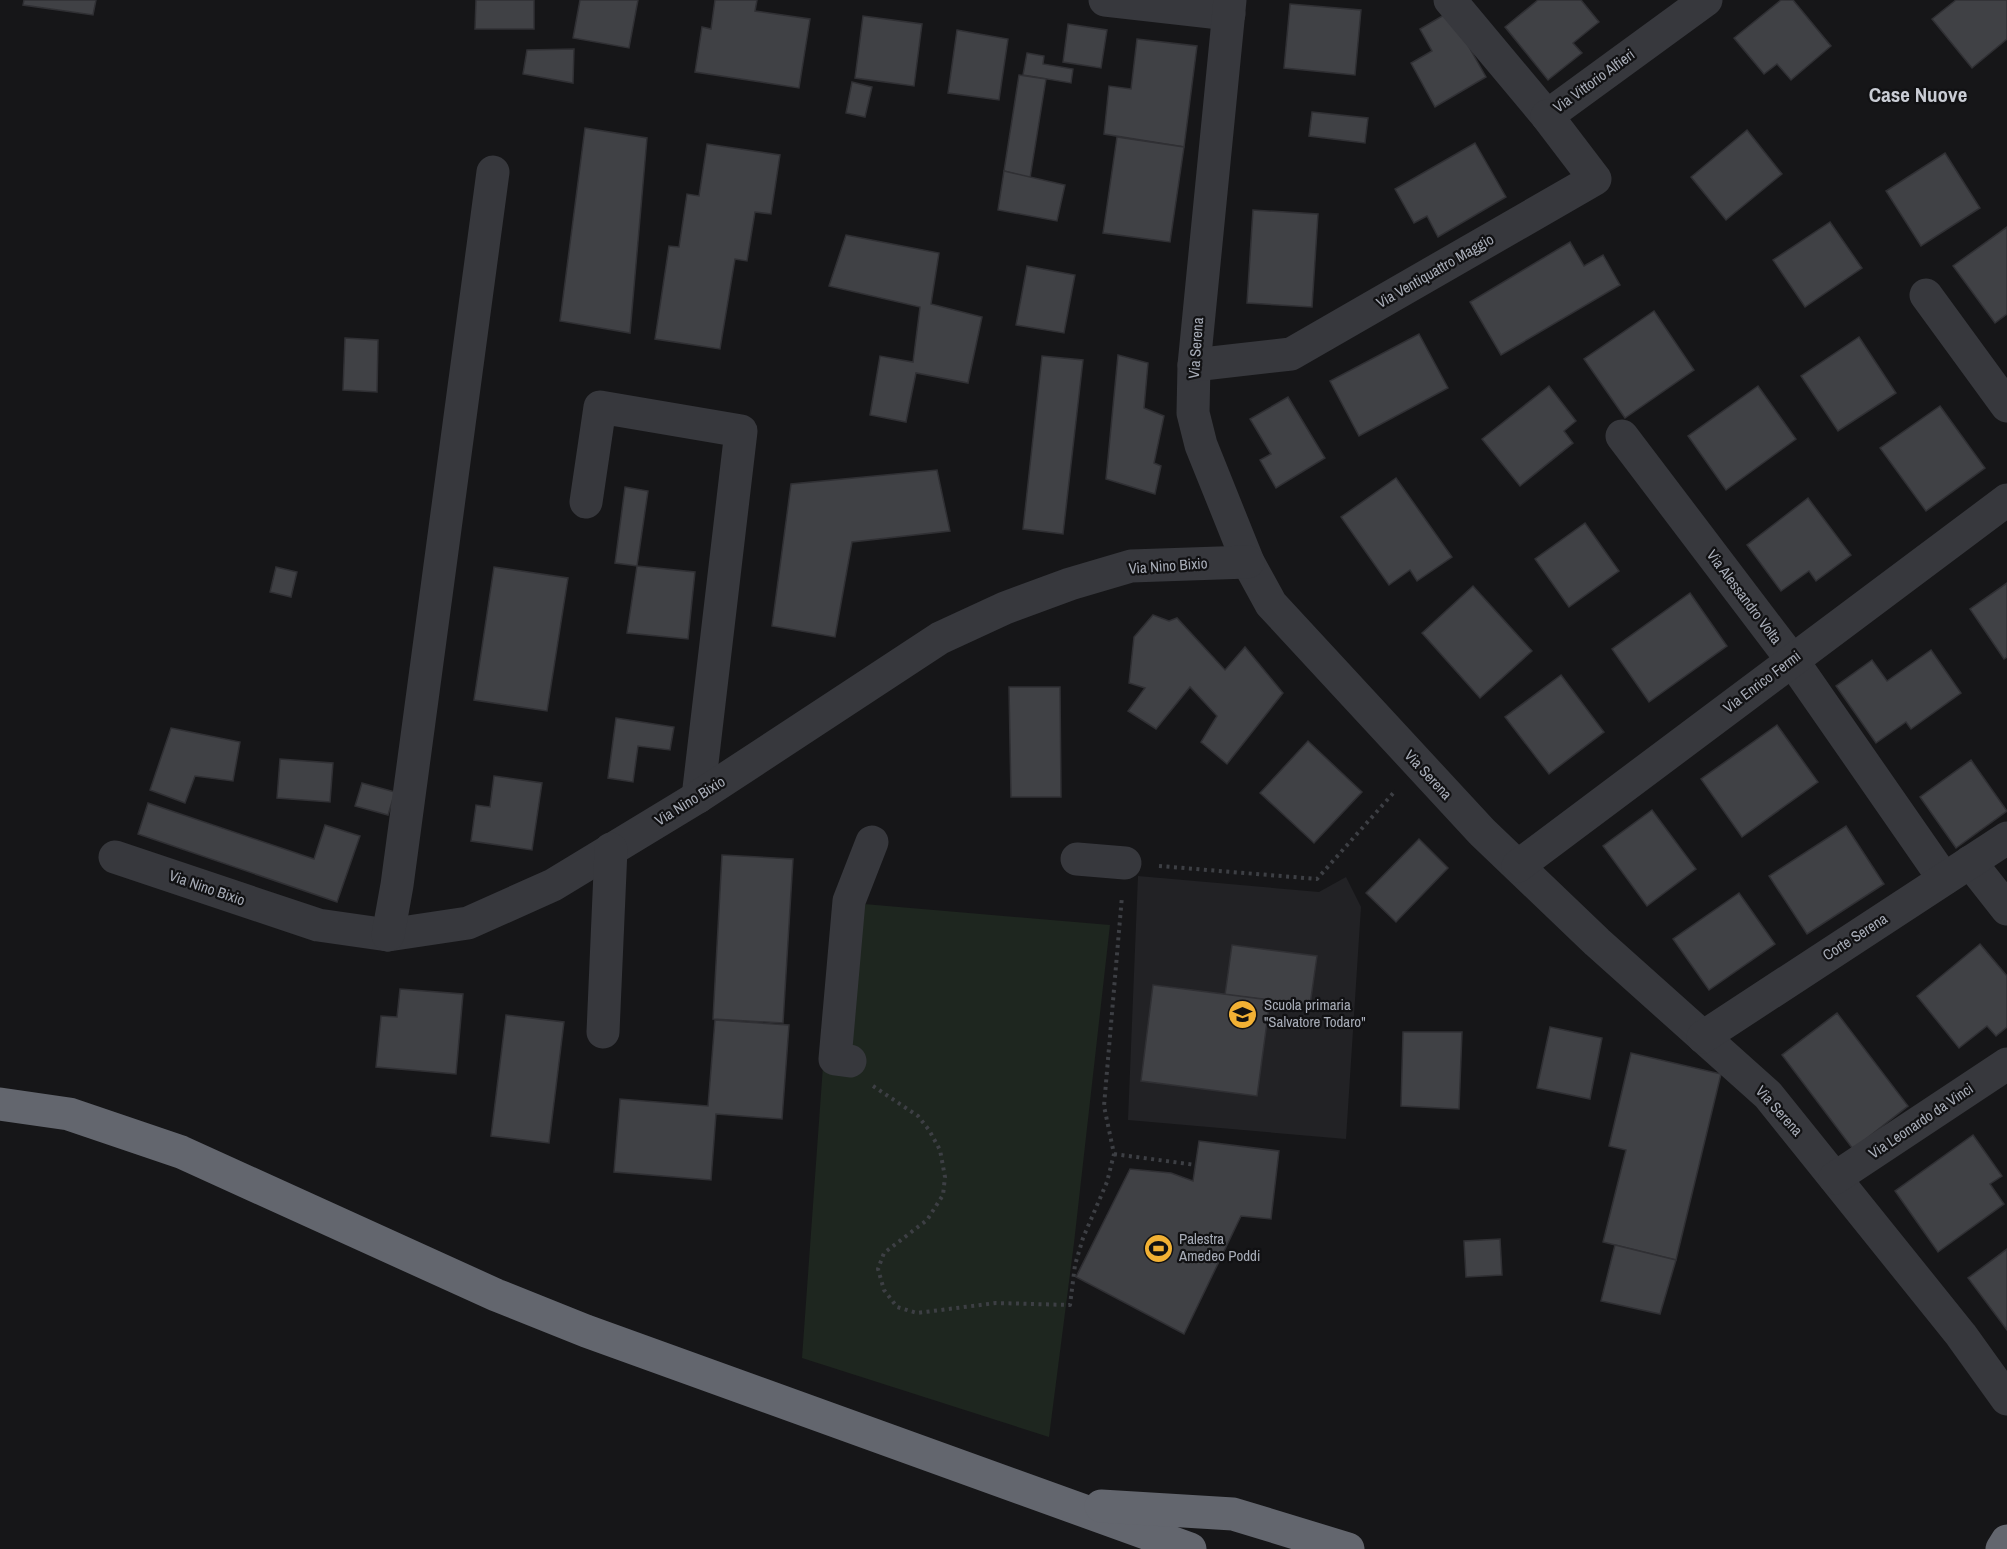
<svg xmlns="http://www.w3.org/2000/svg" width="2007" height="1549" font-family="'Archivo Narrow',sans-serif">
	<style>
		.built { fill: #222225 }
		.green { fill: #1e261f }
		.building { fill: #404145; stroke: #303034; stroke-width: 1.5 }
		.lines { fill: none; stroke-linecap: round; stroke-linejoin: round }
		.path { stroke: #3d3f44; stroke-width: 4; stroke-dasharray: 3 4.5; stroke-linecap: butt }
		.minor { stroke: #37383d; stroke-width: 33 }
		.highway { stroke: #63666e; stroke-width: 33 }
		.labels { text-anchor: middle; stroke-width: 4.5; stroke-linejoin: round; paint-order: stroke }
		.street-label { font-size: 15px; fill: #a8adb8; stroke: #111113 }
		.poi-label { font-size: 15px; fill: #a8adb8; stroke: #111113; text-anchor: start }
		.district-label { font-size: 21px; font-weight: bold; fill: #c9ccd4; stroke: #111113 }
	</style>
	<rect width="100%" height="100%" fill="#161618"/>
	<!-- built -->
	<polygon class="built" points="1138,876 1319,892 1346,877 1361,907 1346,1139 1128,1120"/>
	<!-- green -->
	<polygon class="green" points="835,899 864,904 1110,925 1074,1243 1049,1437 802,1358"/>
	<!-- building -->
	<g class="building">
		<polygon points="24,0 96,0 93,15 23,5"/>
		<polygon points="476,0 534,0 534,29 475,29"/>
		<polygon points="580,0 638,0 629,48 573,38"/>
		<polygon points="715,0 757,0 755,11 810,19 799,88 695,72 702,27 711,29"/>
		<polygon points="1538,0 1581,0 1599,22 1573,43 1582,53 1548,80 1505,27"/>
		<polygon points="1781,0 1793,0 1831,46 1791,80 1777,64 1764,74 1734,38"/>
		<polygon points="1956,0 2007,0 2007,39 1972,68 1932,19"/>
		<polygon points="1290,4 1361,10 1355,75 1284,68"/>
		<polygon points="1449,12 1486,77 1435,107 1411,63 1432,51 1420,29"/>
		<polygon points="863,16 922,24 914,86 855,78"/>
		<polygon points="1068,24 1107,30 1101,68 1063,62"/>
		<polygon points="957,30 1008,39 999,100 948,93"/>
		<polygon points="1137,39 1197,46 1184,147 1104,134 1109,86 1131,89"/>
		<polygon points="574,49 573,83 523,74 527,50"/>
		<polygon points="1027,53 1044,56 1043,64 1073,69 1071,83 1023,75"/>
		<polygon points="1019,75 1046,79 1030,178 1004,171"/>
		<polygon points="852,82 872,87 865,117 846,113"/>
		<polygon points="1312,112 1368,118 1365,143 1309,136"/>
		<polygon points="585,128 647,138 630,333 560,321"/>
		<polygon points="1747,130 1782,174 1726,220 1691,177"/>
		<polygon points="1117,137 1184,147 1170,242 1103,233"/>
		<polygon points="1475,143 1506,197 1438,237 1427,216 1414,223 1395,189"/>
		<polygon points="707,144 780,155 771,214 755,212 747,261 735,259 720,349 655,339 669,246 679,247 687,194 699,196"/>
		<polygon points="1945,153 1980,208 1921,246 1886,191"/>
		<polygon points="1004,171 1065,185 1057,221 998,210"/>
		<polygon points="1253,210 1318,214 1312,307 1247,303"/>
		<polygon points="1830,222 1862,268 1805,307 1773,260"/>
		<polygon points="2007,227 2007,314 1995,323 1953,266"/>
		<polygon points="846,235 939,253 931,304 982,317 968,383 916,373 906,422 870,415 880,356 913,362 920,307 829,286"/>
		<polygon points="1570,242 1584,266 1603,255 1620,285 1501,355 1470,302"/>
		<polygon points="1027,266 1075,275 1064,333 1016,325"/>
		<polygon points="1654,311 1694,370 1625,418 1584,359"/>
		<polygon points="1419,334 1448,388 1359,436 1330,381"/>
		<polygon points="1859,337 1896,393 1838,431 1801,376"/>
		<polygon points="345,338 378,340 377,392 343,390"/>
		<polygon points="1118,355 1148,363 1144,408 1164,416 1154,463 1161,466 1155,494 1106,479"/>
		<polygon points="1042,356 1083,360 1063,534 1023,529"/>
		<polygon points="1549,386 1576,421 1564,431 1573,443 1520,486 1482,439"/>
		<polygon points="1758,386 1796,439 1726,490 1688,436"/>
		<polygon points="1288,397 1325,458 1276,488 1260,460 1271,454 1250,419"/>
		<polygon points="1940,406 1985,468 1926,511 1880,448"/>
		<polygon points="937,470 950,531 852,542 835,637 772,626 791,484"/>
		<polygon points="1396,478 1452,557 1417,581 1410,570 1389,585 1341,517"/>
		<polygon points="625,487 648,491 637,566 615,563"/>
		<polygon points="1808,498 1851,555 1816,581 1809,571 1781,591 1747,545"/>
		<polygon points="1585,523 1619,571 1569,607 1535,559"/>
		<polygon points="637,566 695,572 688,639 627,633"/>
		<polygon points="276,567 297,572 291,597 270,592"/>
		<polygon points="494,567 568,578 547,711 474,700"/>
		<polygon points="2007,583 2007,657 2004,659 1970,609"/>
		<polygon points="1473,586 1532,651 1480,698 1422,633"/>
		<polygon points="1690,593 1727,646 1649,702 1612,649"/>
		<polygon points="1153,615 1169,621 1177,618 1225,670 1245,647 1283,693 1227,764 1201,742 1217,716 1190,687 1156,729 1128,711 1145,688 1129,683 1134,637"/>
		<polygon points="1931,650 1961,693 1911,729 1906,722 1876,743 1836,686 1872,660 1887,681"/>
		<polygon points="1561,675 1604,732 1549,774 1505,717"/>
		<polygon points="1009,687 1060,687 1061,797 1011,797"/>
		<polygon points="616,718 674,727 670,750 638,746 633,782 608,778"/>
		<polygon points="1777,725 1818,782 1742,837 1701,779"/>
		<polygon points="171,728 240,742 233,781 195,776 185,803 150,790"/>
		<polygon points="1308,741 1362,792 1314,843 1260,793"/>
		<polygon points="280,759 333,763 330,802 277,798"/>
		<polygon points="1971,760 2007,811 1956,848 1920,797"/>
		<polygon points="494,776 542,783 532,850 471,841 476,805 490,807"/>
		<polygon points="362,783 395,792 388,815 355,806"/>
		<polygon points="148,803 314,859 325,825 360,836 337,902 138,834"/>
		<polygon points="1652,810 1696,869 1647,906 1603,846"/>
		<polygon points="1846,826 1884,884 1807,934 1769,876"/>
		<polygon points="1419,839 1448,868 1396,922 1366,893"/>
		<polygon points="722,855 793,859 783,1023 713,1019"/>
		<polygon points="1739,893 1775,944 1709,990 1673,939"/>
		<polygon points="1980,944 2007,976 2007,1027 1996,1036 1987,1026 1959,1048 1917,996"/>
		<polygon points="1232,945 1317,956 1310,1005 1225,995"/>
		<polygon points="1153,985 1270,1000 1257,1096 1141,1081"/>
		<polygon points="400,989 463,994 456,1074 376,1067 381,1016 397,1017"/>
		<polygon points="1837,1013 1908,1106 1853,1149 1782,1055"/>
		<polygon points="506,1015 564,1022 549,1143 491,1136"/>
		<polygon points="715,1020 789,1025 782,1119 716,1114 711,1180 614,1172 620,1099 708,1106"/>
		<polygon points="1550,1027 1602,1038 1590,1099 1537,1088"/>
		<polygon points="1403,1032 1462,1032 1459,1109 1401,1106"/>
		<polygon points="1631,1053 1721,1074 1676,1260 1603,1242 1626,1150 1609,1146"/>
		<polygon points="1973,1135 2002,1176 1990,1184 2004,1204 1938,1252 1895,1191"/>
		<polygon points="1199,1141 1279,1151 1271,1219 1241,1216 1184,1334 1076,1277 1130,1169 1171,1173 1193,1181"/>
		<polygon points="1500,1239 1502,1275 1466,1277 1464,1241"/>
		<polygon points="1615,1245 1676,1260 1660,1314 1601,1301"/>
		<polygon points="2007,1249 2007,1330 1968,1278"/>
	</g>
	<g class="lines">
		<!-- path -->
		<g class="path">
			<polyline points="1159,866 1317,879 1396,790"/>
			<polyline points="873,1086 918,1116 929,1130 940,1150 945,1177 943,1195 927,1220 884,1253 878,1269 884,1290 897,1307 917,1313 996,1303 1070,1305 1075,1265 1083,1238 1107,1182 1114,1154 1104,1106 1122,896"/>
			<polyline points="1114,1154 1196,1165"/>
		</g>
		<!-- minor -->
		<g class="minor">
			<polyline points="1105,0 1229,14"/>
			<polyline points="1230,0 1194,365 1193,413 1201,445 1248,562 1271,604 1482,832 1597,942 1768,1095 1961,1335 2007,1399"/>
			<polyline points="1450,0 1547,116 1706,0"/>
			<polyline points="1926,295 2007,406"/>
			<polyline points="1194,365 1291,354 1595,179 1547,116"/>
			<polyline points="1622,436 1792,660 1944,879"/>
			<polyline points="586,502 600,407 741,431 698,797"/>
			<polyline points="115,857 318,925 388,935 468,923 553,885 698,797 940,638 1005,608 1070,584 1131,566 1248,562"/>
			<polyline points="1077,859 1125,863"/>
			<polyline points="1970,862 2007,909"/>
			<polyline points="1518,866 2007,500"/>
			<polyline points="388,935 397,885 493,172"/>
			<polyline points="603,1032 611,849"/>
			<polyline points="1703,1037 2007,838"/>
			<polyline points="850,1061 835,1059 849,901 872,842"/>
			<polyline points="1835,1178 2007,1064"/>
		</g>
		<!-- highway -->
		<g class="highway">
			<polyline points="0,1104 69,1114 181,1152 496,1295 586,1331 1190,1549"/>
			<polyline points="1101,1506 1233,1514 1348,1549"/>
			<polyline points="2002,1549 2007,1541"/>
		</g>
	</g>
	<!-- icons -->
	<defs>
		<symbol id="school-disc" viewBox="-11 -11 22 22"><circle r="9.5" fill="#f2b134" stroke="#111113"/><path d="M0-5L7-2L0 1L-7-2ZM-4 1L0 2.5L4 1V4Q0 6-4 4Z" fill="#111"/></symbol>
		<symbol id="stadium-disc" viewBox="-11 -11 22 22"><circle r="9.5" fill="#f2b134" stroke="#111113"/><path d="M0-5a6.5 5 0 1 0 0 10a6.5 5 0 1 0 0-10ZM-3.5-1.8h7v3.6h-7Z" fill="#111"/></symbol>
	</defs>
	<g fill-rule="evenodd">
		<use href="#school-disc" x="1226" y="998" width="33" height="33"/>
		<use href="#stadium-disc" x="1142" y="1232" width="33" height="33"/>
	</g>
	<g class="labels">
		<!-- street labels -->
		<g class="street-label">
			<text transform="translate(1594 81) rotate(-36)" y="5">Via Vittorio Alfieri</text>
			<text transform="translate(1435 271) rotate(-30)" y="5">Via Ventiquattro Maggio</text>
			<text transform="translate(1196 348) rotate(-86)" y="5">Via Serena</text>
			<text transform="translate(1168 566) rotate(-4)" y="5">Via Nino Bixio</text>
			<text transform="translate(1744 597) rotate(53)" y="5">Via Alessandro Volta</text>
			<text transform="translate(1762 682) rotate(-37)" y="5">Via Enrico Fermi</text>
			<text transform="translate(1428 775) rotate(47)" y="5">Via Serena</text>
			<text transform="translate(690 801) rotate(-32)" y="5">Via Nino Bixio</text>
			<text transform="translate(207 888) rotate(19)" y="5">Via Nino Bixio</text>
			<text transform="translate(1855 937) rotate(-33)" y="5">Corte Serena</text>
			<text transform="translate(1779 1111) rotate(48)" y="5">Via Serena</text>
			<text transform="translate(1921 1121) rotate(-34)" y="5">Via Leonardo da Vinci</text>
		</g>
		<!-- poi labels -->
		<g class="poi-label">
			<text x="1264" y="1010">Scuola primaria<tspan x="1264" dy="17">"Salvatore Todaro"</tspan></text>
			<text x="1179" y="1244">Palestra<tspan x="1179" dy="17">Amedeo Poddi</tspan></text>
		</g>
		<!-- district labels -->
		<g class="district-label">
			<text x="1918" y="102">Case Nuove</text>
		</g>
	</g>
</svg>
